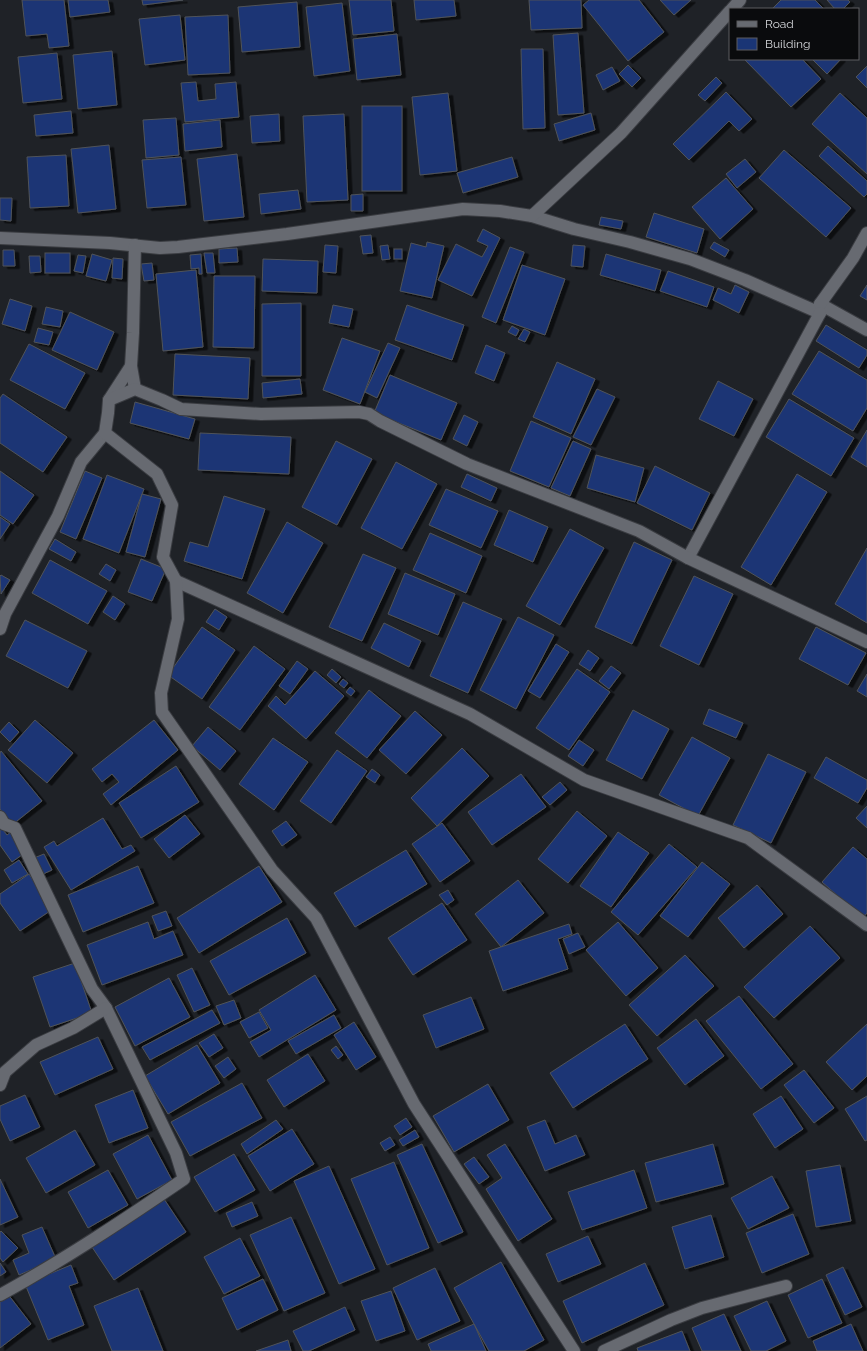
<svg xmlns="http://www.w3.org/2000/svg" width="867" height="1351" font-family="Raleway,sans-serif">
	<style>
		.building { fill: #1a3575; stroke: #505359; filter: url(#shadow) }
		.lines { fill: none; stroke-linecap: round; stroke-linejoin: round }
		.minor-casing { stroke: #3a3c41; stroke-width: 14 }
		.minor { stroke: #676a71; stroke-width: 12 }
	</style>
	<defs>
		<filter id="shadow"><feDropShadow dx="4.5" dy="2.5" stdDeviation="0" flood-color="#0009"/></filter>
	</defs>
	<rect width="100%" height="100%" fill="#1f2227"/>
	<!-- building -->
	<g class="building">
		<polygon points="22,0 64,0 69,46 49,48 47,34 26,36"/>
		<polygon points="68,0 108,0 110,12 70,17"/>
		<polygon points="142,0 183,0 143,5"/>
		<polygon points="349,0 391,0 394,31 353,35"/>
		<polygon points="414,0 454,0 456,16 416,20"/>
		<polygon points="529,0 581,0 582,28 531,30"/>
		<polygon points="589,0 639,0 664,32 628,61 583,5"/>
		<polygon points="660,0 691,0 674,15"/>
		<polygon points="781,0 815,0 824,9 772,9"/>
		<polygon points="827,0 848,0 850,2 843,9 835,9"/>
		<polygon points="297,2 300,47 242,52 238,7"/>
		<polygon points="342,3 350,71 314,76 306,7"/>
		<polygon points="180,15 185,60 145,65 139,19"/>
		<polygon points="228,15 230,73 188,75 185,17"/>
		<polygon points="578,33 584,113 558,115 553,35"/>
		<polygon points="397,34 401,75 357,80 353,39"/>
		<polygon points="521,49 543,49 545,128 523,129"/>
		<polygon points="112,51 117,105 78,109 73,55"/>
		<polygon points="57,53 62,99 23,103 18,57"/>
		<polygon points="744,59 802,59 821,79 791,107"/>
		<polygon points="812,59 841,59 827,74"/>
		<polygon points="628,65 641,78 632,87 619,74"/>
		<polygon points="867,66 867,88 856,77"/>
		<polygon points="612,67 620,81 603,90 596,75"/>
		<polygon points="716,77 722,83 705,101 698,95"/>
		<polygon points="196,82 198,101 216,99 215,84 236,82 239,117 185,122 181,83"/>
		<polygon points="726,92 752,119 739,131 729,121 689,160 673,144"/>
		<polygon points="448,93 457,171 420,175 412,97"/>
		<polygon points="840,93 867,118 867,174 812,124"/>
		<rect x="362" y="106" width="40" height="85"/>
		<polygon points="71,111 73,133 36,136 34,115"/>
		<polygon points="591,113 595,130 559,141 554,124"/>
		<polygon points="279,114 280,141 252,143 250,116"/>
		<polygon points="344,114 348,200 307,202 303,116"/>
		<polygon points="176,118 179,155 146,158 143,120"/>
		<polygon points="220,120 222,147 185,151 183,124"/>
		<polygon points="109,145 116,209 78,213 71,149"/>
		<polygon points="828,146 867,181 867,194 864,197 819,156"/>
		<polygon points="784,150 851,208 826,237 759,178"/>
		<polygon points="237,154 244,217 204,221 197,159"/>
		<polygon points="66,155 69,206 30,208 27,157"/>
		<polygon points="181,157 186,205 147,208 142,160"/>
		<polygon points="512,157 518,177 463,193 457,173"/>
		<polygon points="745,159 756,172 737,188 726,174"/>
		<polygon points="726,178 753,209 720,239 692,207"/>
		<polygon points="298,190 301,209 261,214 259,194"/>
		<polygon points="363,194 363,211 351,211 351,195"/>
		<polygon points="0,198 12,198 11,221 0,220"/>
		<polygon points="654,213 704,229 697,253 646,237"/>
		<polygon points="601,217 623,221 621,229 599,225"/>
		<polygon points="483,229 500,238 472,296 438,280 456,244 482,257 488,246 477,241"/>
		<polygon points="371,235 373,253 363,254 360,236"/>
		<polygon points="427,242 444,246 432,298 400,291 411,243 426,247"/>
		<polygon points="714,242 729,250 725,257 710,248"/>
		<polygon points="325,245 338,246 336,273 323,272"/>
		<polygon points="388,245 390,259 382,260 380,246"/>
		<polygon points="573,245 585,246 583,267 571,266"/>
		<polygon points="510,247 524,252 524,253 496,323 482,317"/>
		<polygon points="237,248 238,262 219,263 219,249"/>
		<rect x="394" y="249" width="8" height="10"/>
		<polygon points="3,250 14,250 15,266 3,266"/>
		<rect x="45" y="253" width="25" height="20"/>
		<polygon points="204,253 213,253 215,273 207,273"/>
		<polygon points="92,254 112,260 106,281 86,276"/>
		<polygon points="201,254 202,274 199,274 199,268 191,269 190,255"/>
		<polygon points="606,254 661,270 655,291 600,275"/>
		<polygon points="78,255 86,256 83,273 74,271"/>
		<polygon points="29,256 40,256 41,272 30,273"/>
		<polygon points="113,258 123,259 122,279 112,278"/>
		<polygon points="263,259 318,261 317,293 262,291"/>
		<polygon points="152,263 154,280 144,281 141,264"/>
		<polygon points="522,265 565,279 545,335 503,320"/>
		<polygon points="196,270 203,347 163,351 156,274"/>
		<polygon points="668,271 714,287 707,307 660,291"/>
		<polygon points="214,276 255,276 254,348 213,347"/>
		<polygon points="735,285 749,292 739,313 713,300 718,288 731,294"/>
		<polygon points="867,285 867,300 860,296"/>
		<polygon points="10,299 32,306 25,331 2,324"/>
		<polygon points="301,303 301,376 262,376 262,304"/>
		<polygon points="333,305 353,309 349,327 329,323"/>
		<polygon points="407,305 464,325 452,360 395,340"/>
		<polygon points="46,307 63,311 60,327 42,324"/>
		<polygon points="70,312 114,332 97,370 52,350"/>
		<polygon points="826,325 867,350 867,355 859,368 816,341"/>
		<polygon points="512,326 519,330 516,336 508,332"/>
		<polygon points="38,328 53,332 49,345 34,342"/>
		<polygon points="524,329 530,332 525,342 518,339"/>
		<polygon points="342,338 380,351 360,404 323,390"/>
		<polygon points="388,343 400,348 377,398 365,392"/>
		<polygon points="29,344 85,373 65,409 10,380"/>
		<polygon points="486,345 505,353 494,381 475,373"/>
		<polygon points="819,351 867,380 867,408 853,431 792,394"/>
		<polygon points="175,354 250,358 248,399 173,395"/>
		<polygon points="557,362 595,379 571,434 533,417"/>
		<polygon points="390,375 457,403 441,440 374,413"/>
		<polygon points="300,379 302,394 263,398 262,383"/>
		<polygon points="718,381 753,399 734,436 699,419"/>
		<polygon points="597,389 615,397 591,445 573,437"/>
		<polygon points="3,394 67,437 43,472 0,443 0,398"/>
		<polygon points="789,399 854,438 831,476 766,437"/>
		<polygon points="135,402 195,419 189,439 130,423"/>
		<polygon points="464,415 478,422 467,446 453,439"/>
		<polygon points="531,421 571,438 549,487 510,471"/>
		<polygon points="867,430 867,467 851,457"/>
		<polygon points="200,433 291,437 289,474 198,470"/>
		<polygon points="336,441 372,459 337,525 302,507"/>
		<polygon points="573,441 591,449 570,496 551,488"/>
		<polygon points="596,455 644,468 635,502 587,488"/>
		<polygon points="396,462 437,484 402,549 361,528"/>
		<polygon points="655,466 710,493 692,530 637,503"/>
		<polygon points="0,471 34,495 13,524 0,515"/>
		<polygon points="85,471 102,478 76,539 60,532"/>
		<polygon points="467,474 497,488 491,501 461,487"/>
		<polygon points="797,474 827,492 771,585 741,567"/>
		<polygon points="107,475 144,489 119,553 83,539"/>
		<polygon points="446,489 498,511 481,548 429,525"/>
		<polygon points="142,494 161,499 145,557 126,552"/>
		<polygon points="224,496 265,509 242,579 184,561 190,542 208,547"/>
		<polygon points="509,510 548,527 533,562 494,545"/>
		<polygon points="0,517 10,524 0,539"/>
		<polygon points="287,522 323,543 283,613 247,593"/>
		<polygon points="570,529 604,548 560,625 526,606"/>
		<polygon points="430,533 482,556 466,593 413,570"/>
		<polygon points="55,539 76,552 71,561 49,549"/>
		<polygon points="634,542 672,560 632,644 595,627"/>
		<polygon points="867,548 867,623 835,604"/>
		<polygon points="363,554 396,568 362,641 329,627"/>
		<polygon points="141,559 166,569 152,601 128,592"/>
		<polygon points="50,560 107,591 88,624 32,593"/>
		<polygon points="106,564 116,570 110,581 99,574"/>
		<polygon points="405,573 455,594 438,635 388,614"/>
		<polygon points="1,575 10,580 1,594 0,576"/>
		<polygon points="694,576 733,594 699,665 660,646"/>
		<polygon points="113,596 125,604 115,620 103,612"/>
		<polygon points="463,602 502,619 468,693 430,676"/>
		<polygon points="215,609 227,617 219,630 206,622"/>
		<polygon points="518,617 554,635 516,709 480,690"/>
		<polygon points="25,620 87,651 68,688 6,656"/>
		<polygon points="384,623 421,641 409,667 371,648"/>
		<polygon points="202,627 235,650 202,699 168,675"/>
		<polygon points="816,627 866,653 848,685 799,659"/>
		<polygon points="556,644 569,652 540,698 528,691"/>
		<polygon points="254,646 285,669 240,730 209,707"/>
		<polygon points="588,650 599,658 590,671 579,664"/>
		<polygon points="297,661 308,669 290,694 279,686"/>
		<polygon points="611,666 621,673 609,689 599,681"/>
		<polygon points="332,669 341,677 336,683 327,675"/>
		<polygon points="577,669 610,692 569,750 536,728"/>
		<polygon points="315,671 344,696 306,739 268,706 276,696 285,705"/>
		<polygon points="867,674 867,697 857,691"/>
		<polygon points="343,679 348,683 344,688 339,684"/>
		<polygon points="350,687 355,691 351,696 346,692"/>
		<polygon points="369,690 401,716 367,758 335,733"/>
		<polygon points="709,709 743,723 736,738 703,724"/>
		<polygon points="633,710 669,729 642,779 606,760"/>
		<polygon points="415,711 442,735 406,774 379,750"/>
		<polygon points="35,720 73,753 47,783 8,750"/>
		<polygon points="154,720 178,750 111,805 103,794 119,782 112,774 102,782 92,769"/>
		<polygon points="9,722 19,732 10,742 0,732"/>
		<polygon points="208,727 236,751 220,770 192,746"/>
		<polygon points="692,737 730,758 698,816 659,795"/>
		<polygon points="273,738 308,762 274,810 239,784"/>
		<polygon points="579,740 594,750 583,766 568,756"/>
		<polygon points="462,748 489,776 437,826 411,798"/>
		<polygon points="337,750 367,771 331,823 300,801"/>
		<polygon points="1,751 42,801 12,825 0,809 0,753"/>
		<polygon points="768,754 806,772 771,843 733,825"/>
		<polygon points="826,757 867,780 867,788 858,803 814,778"/>
		<polygon points="176,766 199,802 141,838 119,803"/>
		<polygon points="372,769 380,775 375,783 366,777"/>
		<polygon points="521,774 546,807 492,845 468,812"/>
		<polygon points="560,782 567,790 550,805 542,797"/>
		<polygon points="867,806 867,828 856,818"/>
		<polygon points="577,811 607,836 568,883 538,859"/>
		<polygon points="185,815 200,834 169,858 154,839"/>
		<polygon points="103,818 122,849 131,845 135,851 71,890 44,847 54,841 57,846"/>
		<polygon points="286,821 297,835 282,846 272,831"/>
		<polygon points="442,823 470,861 440,882 412,844"/>
		<polygon points="0,826 7,835 11,832 26,852 12,862 0,845"/>
		<polygon points="618,832 649,853 611,907 580,886"/>
		<polygon points="669,844 697,867 638,935 611,912"/>
		<polygon points="853,847 867,859 867,913 863,918 822,882"/>
		<polygon points="406,850 427,884 355,927 334,893"/>
		<polygon points="44,854 52,870 41,875 34,858"/>
		<polygon points="19,860 28,874 12,883 4,870"/>
		<polygon points="702,862 730,884 688,937 660,916"/>
		<polygon points="138,866 154,903 83,932 68,895"/>
		<polygon points="259,866 282,902 199,953 177,918"/>
		<polygon points="29,874 53,909 20,931 0,903 0,894"/>
		<polygon points="518,880 544,913 501,947 475,914"/>
		<polygon points="757,885 783,914 744,948 718,918"/>
		<polygon points="448,890 454,900 447,905 439,895"/>
		<polygon points="442,903 467,940 413,975 388,938"/>
		<polygon points="166,911 172,926 158,931 152,916"/>
		<polygon points="287,918 306,953 229,995 210,961"/>
		<polygon points="148,922 154,939 173,931 183,955 102,985 87,945"/>
		<polygon points="618,922 658,968 626,996 586,950"/>
		<polygon points="569,924 572,934 558,939 568,969 503,991 489,951"/>
		<polygon points="810,926 840,958 774,1018 744,987"/>
		<polygon points="578,933 585,947 569,954 563,939"/>
		<polygon points="685,955 714,986 657,1036 629,1005"/>
		<polygon points="75,963 92,1013 50,1027 33,977"/>
		<polygon points="192,968 210,1005 194,1012 177,975"/>
		<polygon points="315,975 336,1010 259,1057 250,1042 271,1030 259,1010"/>
		<polygon points="169,978 190,1017 135,1046 115,1007"/>
		<polygon points="739,996 793,1064 761,1089 706,1021"/>
		<polygon points="471,997 484,1029 436,1048 423,1015"/>
		<polygon points="234,1000 241,1018 224,1025 216,1006"/>
		<polygon points="212,1010 220,1023 150,1060 142,1047"/>
		<polygon points="259,1012 268,1028 249,1038 240,1022"/>
		<polygon points="334,1015 341,1028 296,1054 288,1041"/>
		<polygon points="696,1019 724,1056 685,1085 657,1048"/>
		<polygon points="354,1022 376,1057 356,1070 334,1035"/>
		<polygon points="625,1024 648,1059 573,1108 550,1073"/>
		<polygon points="867,1024 867,1076 852,1090 826,1062"/>
		<polygon points="214,1034 223,1048 209,1057 199,1043"/>
		<polygon points="98,1037 113,1069 55,1095 40,1062"/>
		<polygon points="197,1045 220,1083 168,1114 145,1076"/>
		<polygon points="336,1046 343,1055 338,1059 331,1050"/>
		<polygon points="308,1054 325,1081 284,1107 267,1080"/>
		<polygon points="228,1057 236,1069 224,1078 215,1066"/>
		<polygon points="804,1070 834,1108 814,1123 784,1085"/>
		<polygon points="242,1083 262,1118 190,1156 171,1122"/>
		<polygon points="488,1084 509,1120 454,1152 433,1116"/>
		<polygon points="133,1090 148,1128 109,1143 95,1105"/>
		<polygon points="25,1095 40,1127 10,1141 0,1119 0,1106"/>
		<polygon points="781,1096 803,1129 775,1148 753,1114"/>
		<polygon points="867,1096 867,1140 865,1141 845,1109"/>
		<polygon points="406,1118 412,1127 400,1135 394,1126"/>
		<polygon points="276,1120 283,1129 247,1154 241,1144"/>
		<polygon points="545,1120 555,1144 576,1135 585,1155 545,1171 527,1127"/>
		<polygon points="292,1129 314,1164 270,1191 248,1156"/>
		<polygon points="75,1130 95,1165 46,1193 26,1158"/>
		<polygon points="415,1130 419,1137 403,1146 399,1140"/>
		<polygon points="148,1135 172,1180 137,1199 113,1154"/>
		<polygon points="390,1137 395,1145 385,1151 380,1143"/>
		<polygon points="422,1144 463,1232 438,1243 397,1155"/>
		<polygon points="505,1144 552,1219 518,1241 486,1189 502,1178 487,1155"/>
		<polygon points="713,1144 724,1184 656,1202 645,1163"/>
		<polygon points="234,1154 255,1190 215,1212 194,1177"/>
		<polygon points="474,1157 489,1177 479,1184 464,1164"/>
		<polygon points="394,1162 429,1248 387,1265 351,1179"/>
		<polygon points="840,1165 851,1221 816,1227 806,1171"/>
		<polygon points="329,1166 375,1269 339,1284 294,1181"/>
		<polygon points="108,1170 128,1205 88,1228 68,1192"/>
		<polygon points="634,1170 647,1208 582,1230 568,1192"/>
		<polygon points="772,1176 789,1208 748,1229 731,1198"/>
		<polygon points="0,1179 18,1217 0,1225"/>
		<polygon points="164,1199 186,1232 114,1280 92,1247"/>
		<polygon points="252,1202 258,1216 232,1227 226,1213"/>
		<polygon points="793,1214 809,1254 762,1273 746,1233"/>
		<polygon points="711,1215 724,1257 685,1269 672,1227"/>
		<polygon points="291,1217 325,1293 284,1311 250,1235"/>
		<polygon points="42,1227 56,1259 19,1275 13,1260 29,1253 22,1235"/>
		<polygon points="1,1231 18,1248 3,1262 0,1258 0,1232"/>
		<polygon points="588,1236 601,1264 558,1282 546,1254"/>
		<polygon points="240,1238 260,1276 224,1294 204,1257"/>
		<polygon points="501,1262 544,1340 524,1351 489,1351 454,1288"/>
		<polygon points="0,1263 6,1272 0,1276"/>
		<polygon points="645,1263 664,1305 582,1343 563,1301"/>
		<polygon points="71,1265 78,1283 69,1286 84,1325 48,1340 25,1284"/>
		<polygon points="843,1267 862,1307 845,1315 826,1275"/>
		<polygon points="435,1268 460,1321 417,1340 393,1288"/>
		<polygon points="263,1279 278,1310 237,1330 222,1298"/>
		<polygon points="822,1279 842,1323 808,1338 788,1295"/>
		<polygon points="138,1288 163,1351 112,1351 94,1306"/>
		<polygon points="391,1291 405,1331 376,1341 361,1301"/>
		<polygon points="7,1293 31,1324 0,1348 0,1299"/>
		<polygon points="767,1301 786,1341 766,1351 751,1351 734,1316"/>
		<polygon points="345,1307 355,1330 309,1351 303,1351 293,1331"/>
		<polygon points="724,1314 741,1351 702,1351 692,1328"/>
		<polygon points="474,1324 486,1351 431,1351 428,1344"/>
		<polygon points="851,1324 863,1351 817,1351 813,1341"/>
		<polygon points="682,1331 690,1351 638,1351 637,1348"/>
		<polygon points="288,1340 291,1351 256,1351"/>
	</g>
	<g class="lines">
		<defs>
			<g id="minor">
				<polyline points="732,9 740,0"/>
				<polyline points="532,216 574,229 630,242 690,259 745,280 820,313 820,304 867,330"/>
				<polyline points="0,238 110,243 160,248 178,247 287,234 463,209 500,211 532,216 621,133 730,11"/>
				<polyline points="135,245 133,333 131,366 135,389"/>
				<polyline points="820,304 853,258 867,233"/>
				<polyline points="109,400 131,366"/>
				<polyline points="688,558 820,313"/>
				<polyline points="176,581 470,714 584,780 748,838 867,925"/>
				<polyline points="0,629 5,614 58,516 81,462 105,433"/>
				<path d="M0,817L4,824L15,828L92,989L106,1008L176,1153L184,1179C124,1220 64,1260 0,1295"/>
				<polyline points="0,1085 5,1072 36,1045 73,1028 106,1008"/>
				<polyline points="574,1351 414,1104 316,918 272,870 162,712 161,693 178,619 176,581 163,557 172,505 157,474 105,433 108,413 109,400 135,389 162,400 181,409 261,414 359,412 369,414 380,421 467,464 639,531 688,558 867,642"/>
				<polyline points="604,1351 671,1320 702,1308 786,1286"/>
			</g>
		</defs>
		<!-- minor casing -->
		<use href="#minor" class="minor-casing"/>
		<!-- minor -->
		<use href="#minor" class="minor"/>
	</g>
	<!-- legend -->
	<rect x="729" y="8" width="130" height="52" fill="#0a0b0d" stroke="#5c5d60"/>
	<rect x="737" y="21" width="20" height="6" fill="#676a71" stroke="#5c5d60"/>
	<text x="765" y="28" font-size="12" fill="#d6d8dc">Road</text>
	<rect x="737" y="38" width="20" height="12" fill="#1a3575" stroke="#5c5d60"/>
	<text x="765" y="48" font-size="12" fill="#d6d8dc">Building</text>
</svg>
